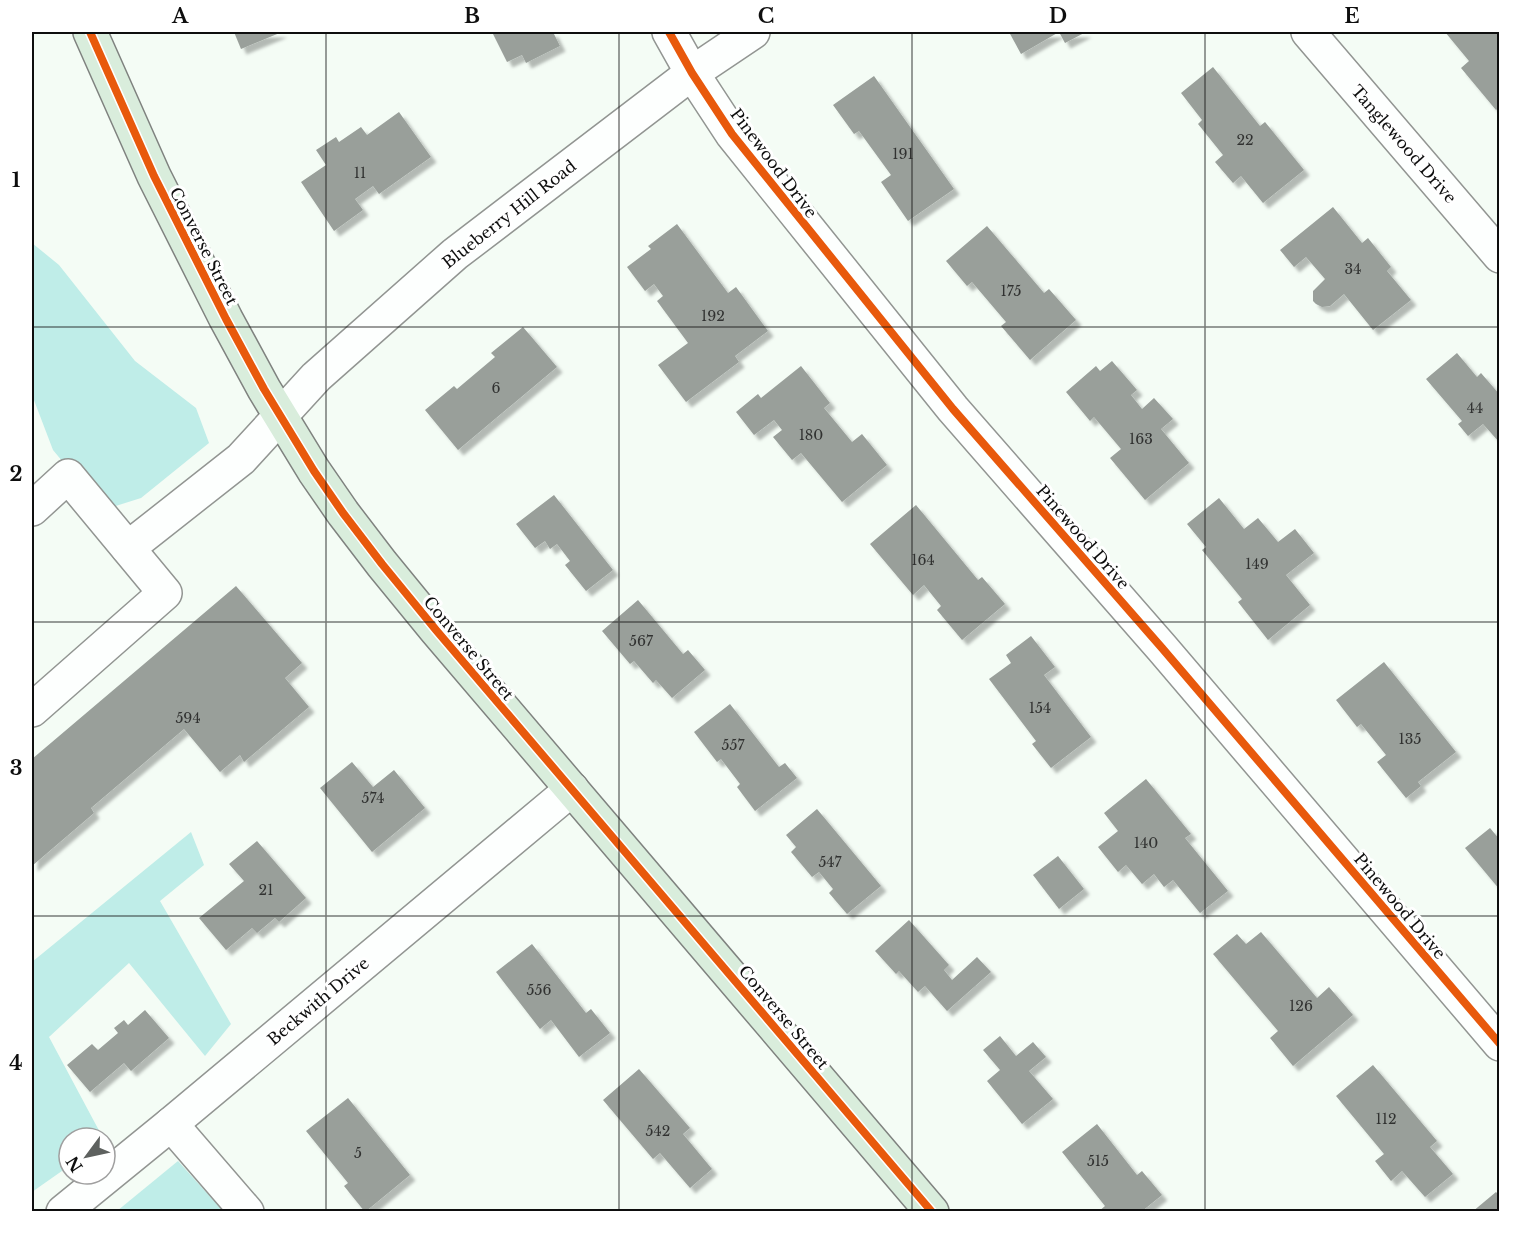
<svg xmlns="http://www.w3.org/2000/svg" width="1531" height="1243" font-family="'Libre Baskerville',serif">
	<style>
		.forest { fill: #bfede8 }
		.building { fill: #999f9a; filter: url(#shadow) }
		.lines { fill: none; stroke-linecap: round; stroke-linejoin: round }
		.minor-casing { stroke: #929592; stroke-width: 36 }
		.major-casing { stroke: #7f827f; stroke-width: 36 }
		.minor { stroke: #fdfffe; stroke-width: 33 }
		.major { stroke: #d9eddc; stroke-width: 33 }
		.cycleway-casing { stroke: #fff; stroke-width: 11 }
		.cycleway { stroke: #e8590c; stroke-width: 8 }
		.grid { fill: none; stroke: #0e0e0e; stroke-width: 1.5; stroke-opacity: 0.55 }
		.labels { text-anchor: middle; stroke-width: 6; stroke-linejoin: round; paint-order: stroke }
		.number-label { font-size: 14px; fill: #313231 }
		.street-label { font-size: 16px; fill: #0e0e0e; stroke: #fff }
		.neatline { fill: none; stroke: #0e0e0e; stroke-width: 2 }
		.grid-label { font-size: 20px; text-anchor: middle; font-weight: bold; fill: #0e0e0e }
	</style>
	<defs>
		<filter id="shadow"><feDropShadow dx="5.5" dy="5.5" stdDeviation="1.5" flood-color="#0004"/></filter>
	</defs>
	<rect width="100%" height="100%" fill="#f4fcf5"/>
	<!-- forest -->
	<g class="forest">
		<polygon points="32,243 59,265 135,361 196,408 209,443 141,498 103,510 53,450 32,395"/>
		<polygon points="191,832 204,865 160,901 231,1024 205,1056 129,963 49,1037 103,1138 69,1138 69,1166 32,1192 32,962"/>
		<polygon points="178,1161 223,1211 117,1211"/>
	</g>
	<!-- building -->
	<g class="building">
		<polygon points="234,32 282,32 241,49"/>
		<polygon points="492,32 553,32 560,46 526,63 522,55 507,62"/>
		<polygon points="1009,32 1086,32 1065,43 1059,32 1021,54"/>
		<polygon points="1445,32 1500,32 1500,107 1496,110 1461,68 1469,61"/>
		<polygon points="1213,67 1260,126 1265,122 1304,170 1263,203 1241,176 1233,183 1215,162 1223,155 1198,124 1202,120 1181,93"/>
		<polygon points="874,76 954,189 908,221 881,182 891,175 859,131 854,134 833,105"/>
		<polygon points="399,112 431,157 379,194 373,186 355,199 363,210 334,231 301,182 326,165 316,150 336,137 339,142 361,127 367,135"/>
		<polygon points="1333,207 1362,243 1368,238 1391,267 1387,271 1411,300 1373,330 1344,294 1330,306 1322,307 1316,304 1313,301 1313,291 1325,279 1306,257 1294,267 1280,250"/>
		<polygon points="677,224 728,293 736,287 768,331 735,356 739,362 686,402 658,365 688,343 657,301 663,296 654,284 645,291 627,267 651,249 648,246"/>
		<polygon points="987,226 1044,293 1049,289 1076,320 1030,360 1001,326 1006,322 972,282 967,286 946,261"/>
		<polygon points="523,327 557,367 458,450 425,410 454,386 457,389 495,357 491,353"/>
		<polygon points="1457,353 1477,377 1481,373 1500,395 1500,443 1483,424 1468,436 1458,424 1462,421 1426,379"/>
		<polygon points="1112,361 1137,390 1131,395 1142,409 1154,398 1173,419 1161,429 1189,463 1145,500 1110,458 1121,449 1094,417 1090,421 1066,392 1096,366 1100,371"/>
		<polygon points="801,366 830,403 824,408 852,442 862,434 887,465 842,502 801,453 792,460 773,437 782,430 774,420 754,435 736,412 758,394 761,398"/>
		<polygon points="554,495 613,570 586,591 565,565 570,561 557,544 550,549 545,541 535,548 516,524"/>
		<polygon points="1219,498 1244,529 1258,518 1278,542 1295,529 1314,553 1286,575 1310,605 1268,640 1238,602 1242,599 1202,550 1206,547 1187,524"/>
		<polygon points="916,505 978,580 982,577 1005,604 962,640 937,610 941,606 924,585 913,595 870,544"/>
		<polygon points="236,586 302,663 285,678 309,707 244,762 240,755 220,772 184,729 91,808 94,813 32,866 32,759"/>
		<polygon points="638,600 683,654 688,650 705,670 672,698 656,680 653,683 634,661 630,664 602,631"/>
		<polygon points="1031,636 1055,667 1044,675 1091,737 1051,768 1032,744 1036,741 989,679 1011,663 1006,655"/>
		<polygon points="1384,662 1456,752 1418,782 1421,786 1406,798 1377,762 1386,755 1361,724 1357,727 1336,700"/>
		<polygon points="730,704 779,767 785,763 797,778 755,811 737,787 740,784 721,759 717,762 694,732"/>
		<polygon points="352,762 373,787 394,770 425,808 372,852 320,788"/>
		<polygon points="1146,779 1191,834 1185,838 1228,891 1200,913 1173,880 1164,887 1154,874 1142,884 1126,865 1118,872 1098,847 1118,831 1104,813"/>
		<polygon points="817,809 881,886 847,914 829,893 833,889 819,872 812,877 791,852 796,847 786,835"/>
		<polygon points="1490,828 1500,840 1500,890 1465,848"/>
		<polygon points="257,841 306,898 279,922 275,918 257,933 252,928 226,950 199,918 244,881 229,864"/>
		<polygon points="1058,856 1084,889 1059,909 1033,875"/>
		<polygon points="909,920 949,965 944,970 952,980 977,957 991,972 947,1011 925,986 918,992 899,971 896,974 875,951"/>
		<polygon points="1261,932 1317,998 1329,987 1353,1015 1293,1066 1270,1038 1278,1031 1213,954 1237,934 1246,944"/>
		<polygon points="532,944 586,1013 591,1009 610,1033 579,1057 551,1020 540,1029 496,972"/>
		<polygon points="145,1010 169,1038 131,1071 124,1063 90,1092 67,1065 92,1044 98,1050 118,1033 114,1028 124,1020 128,1025"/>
		<polygon points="1000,1036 1016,1056 1033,1042 1046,1057 1029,1071 1053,1099 1022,1124 987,1081 1000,1070 983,1050"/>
		<polygon points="1373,1065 1437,1141 1430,1147 1453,1174 1425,1197 1402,1171 1391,1181 1375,1161 1384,1154 1336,1096"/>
		<polygon points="639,1069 690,1128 683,1134 712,1169 690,1188 660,1153 653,1159 603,1100"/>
		<polygon points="348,1098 410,1175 365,1212 344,1186 348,1183 306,1131"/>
		<polygon points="1097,1124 1137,1175 1142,1171 1162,1195 1141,1212 1098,1212 1105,1206 1062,1152"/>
		<polygon points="1496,1192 1500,1196 1500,1212 1472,1212"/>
	</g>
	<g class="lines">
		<defs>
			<g id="minor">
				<polyline points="669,32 692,73 732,134 953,409 1162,648 1500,1044"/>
				<polyline points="1308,32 1500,256"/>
				<polyline points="32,509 68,476 165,593 32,710"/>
				<polyline points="128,548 241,459 316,377 455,254 692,73 753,32"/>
				<polyline points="171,1124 247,1212"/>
				<polyline points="63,1212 171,1124 572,789"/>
			</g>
			<polyline id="major" points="90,32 154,176 226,319 264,389 314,471 343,513 382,564 436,630 932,1212"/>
		</defs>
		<!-- minor casing -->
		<use href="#minor" class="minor-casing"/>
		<!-- major casing -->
		<use href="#major" class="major-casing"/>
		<!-- minor -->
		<use href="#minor" class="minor"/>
		<!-- major -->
		<use href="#major" class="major"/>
		<defs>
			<g id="cycleway">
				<polyline points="90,32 154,176 226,319 264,389 314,471 343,513 382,564 436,630 932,1212"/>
				<polyline points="669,32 692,73 732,134 953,409 1162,648 1500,1044"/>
			</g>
		</defs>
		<!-- cycleway casing -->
		<use href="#cycleway" class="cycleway-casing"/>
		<!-- cycleway -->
		<use href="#cycleway" class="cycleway"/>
	</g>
	<!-- grid -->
	<path class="grid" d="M326,32V1212M619,32V1212M912,32V1212M1205,32V1212M32,327H1500M32,622H1500M32,916H1500"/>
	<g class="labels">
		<!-- number labels -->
		<g class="number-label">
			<text x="1245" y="145">22</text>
			<text x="903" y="159">191</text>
			<text x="360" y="178">11</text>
			<text x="1353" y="274">34</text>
			<text x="1011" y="296">175</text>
			<text x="713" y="321">192</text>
			<text x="496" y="393">6</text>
			<text x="1475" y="413">44</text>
			<text x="811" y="440">180</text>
			<text x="1141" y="444">163</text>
			<text x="923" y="565">164</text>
			<text x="1257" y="569">149</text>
			<text x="641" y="646">567</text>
			<text x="1040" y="713">154</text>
			<text x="188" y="723">594</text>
			<text x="1410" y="744">135</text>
			<text x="733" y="750">557</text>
			<text x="373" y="803">574</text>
			<text x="1146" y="848">140</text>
			<text x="830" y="867">547</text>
			<text x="266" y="895">21</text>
			<text x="539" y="995">556</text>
			<text x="1301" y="1011">126</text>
			<text x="1386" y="1124">112</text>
			<text x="658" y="1136">542</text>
			<text x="358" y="1158">5</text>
			<text x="1098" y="1166">515</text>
		</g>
		<!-- street labels -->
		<g class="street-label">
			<text transform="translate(1404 144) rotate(49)" y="6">Tanglewood Drive</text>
			<text transform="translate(774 163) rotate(53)" y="6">Pinewood Drive</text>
			<text transform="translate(509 214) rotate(-38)" y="6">Blueberry Hill Road</text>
			<text transform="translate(204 246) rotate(63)" y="6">Converse Street</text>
			<text transform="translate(1083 537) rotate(49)" y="6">Pinewood Drive</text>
			<text transform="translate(469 648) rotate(50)" y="6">Converse Street</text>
			<text transform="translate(1400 906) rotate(50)" y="6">Pinewood Drive</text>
			<text transform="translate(318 1001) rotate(-40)" y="6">Beckwith Drive</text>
			<text transform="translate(784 1017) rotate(50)" y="6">Converse Street</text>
		</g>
	</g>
	<!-- border -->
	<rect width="1531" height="1243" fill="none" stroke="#ffffff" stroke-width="66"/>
	<!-- north arrow -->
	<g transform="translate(87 1156) rotate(237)"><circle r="28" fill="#ffffff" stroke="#9f9f9f" stroke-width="1.5"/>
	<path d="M0-4.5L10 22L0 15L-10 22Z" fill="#5e615f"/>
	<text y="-9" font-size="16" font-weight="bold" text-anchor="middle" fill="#0e0e0e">N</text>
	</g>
	<rect x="33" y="33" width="1465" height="1177" class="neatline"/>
	<g class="grid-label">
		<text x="180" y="23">A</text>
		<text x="472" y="23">B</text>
		<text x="766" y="23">C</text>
		<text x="1058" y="23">D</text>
		<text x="1352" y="23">E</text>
		<text x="16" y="187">1</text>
		<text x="16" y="481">2</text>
		<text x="16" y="775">3</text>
		<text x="16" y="1070">4</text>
	</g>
</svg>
